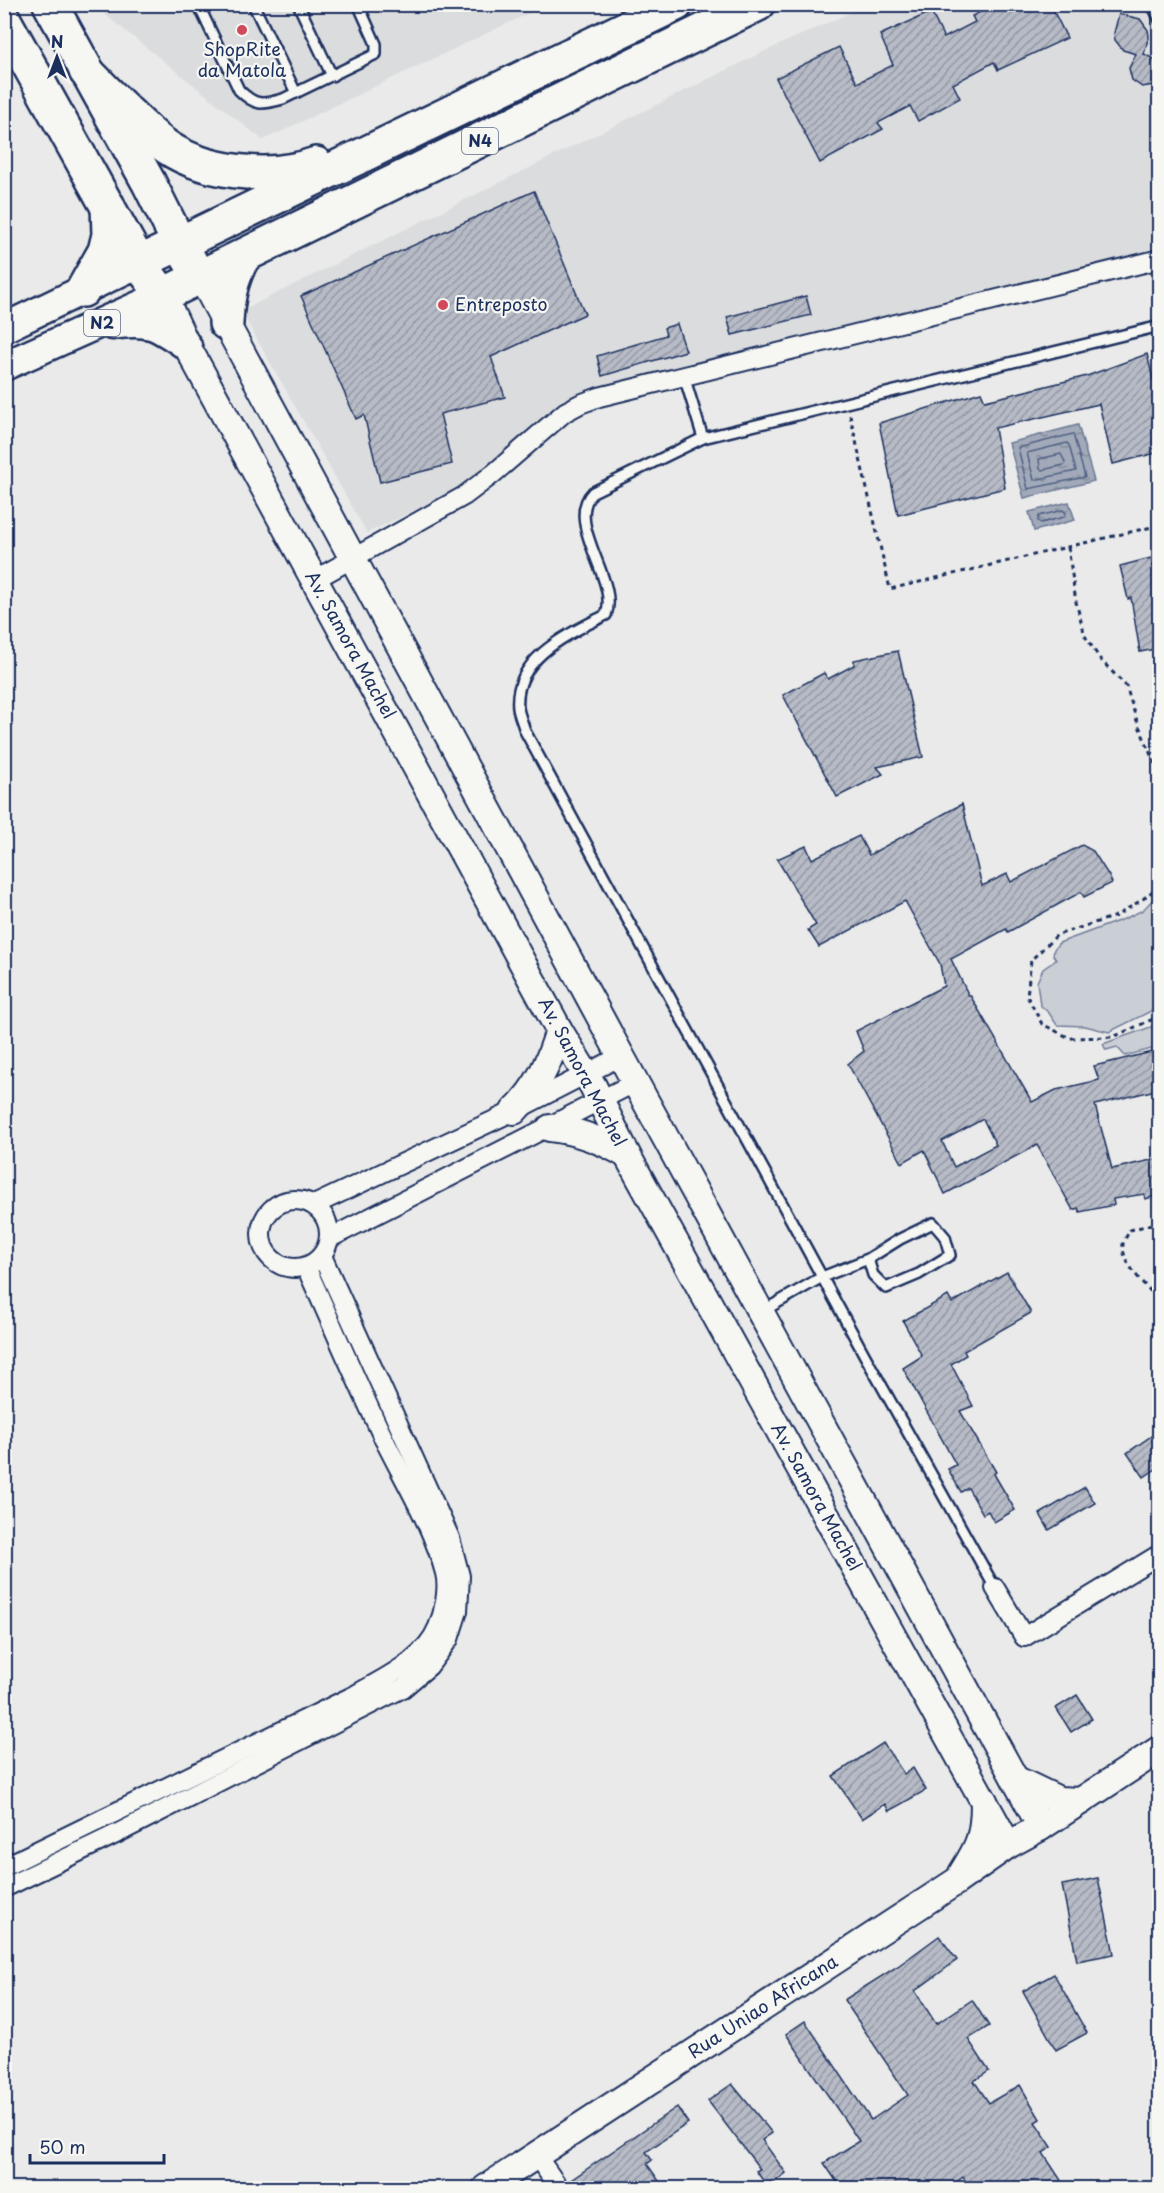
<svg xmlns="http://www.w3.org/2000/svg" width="1164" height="2193" font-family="'Playpen Sans',sans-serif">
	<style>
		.built { fill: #dadcde }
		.green { fill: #caced5; stroke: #727e9a; stroke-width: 1.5 }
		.water { fill: url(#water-ripples); stroke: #6c7995; stroke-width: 1.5 }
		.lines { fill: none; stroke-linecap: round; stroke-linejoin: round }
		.shore { stroke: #516083; stroke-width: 1.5 }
		.building { fill: url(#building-hatch); stroke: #1b2f5e; stroke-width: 1.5; fill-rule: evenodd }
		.lane-casing { stroke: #1b2f5e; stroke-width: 14 }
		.street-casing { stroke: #1b2f5e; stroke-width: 22 }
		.secondary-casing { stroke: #1b2f5e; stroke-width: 30 }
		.primary-casing { stroke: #1b2f5e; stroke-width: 33 }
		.highway-casing { stroke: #1b2f5e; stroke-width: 38 }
		.path { stroke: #1b2f5e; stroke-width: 3; stroke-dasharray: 4.5 4.5; stroke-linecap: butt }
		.lane { stroke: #f6f6f2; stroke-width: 9 }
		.street { stroke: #f6f6f2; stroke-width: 18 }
		.secondary { stroke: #f6f6f2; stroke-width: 26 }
		.primary { stroke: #f6f6f2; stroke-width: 28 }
		.highway { stroke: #f6f6f2; stroke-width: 33 }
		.poi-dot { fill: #d1495b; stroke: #f6f6f2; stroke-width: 2 }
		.labels { text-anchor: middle; stroke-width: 4.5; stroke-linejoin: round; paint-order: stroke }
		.shield { fill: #f6f6f2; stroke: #5d6b8a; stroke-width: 1.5 }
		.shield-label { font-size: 16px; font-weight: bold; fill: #1b2f5e }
		.poi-label { font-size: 18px; fill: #1b2f5e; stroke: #f6f6f2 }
		.street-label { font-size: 18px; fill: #1b2f5e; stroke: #f6f6f2 }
	</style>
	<defs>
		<pattern id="water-ripples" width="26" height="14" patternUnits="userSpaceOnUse" patternTransform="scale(1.5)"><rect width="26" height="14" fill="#a2aaba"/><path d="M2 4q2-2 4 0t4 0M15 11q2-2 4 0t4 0" fill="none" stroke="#838b9a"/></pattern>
		<pattern id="building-hatch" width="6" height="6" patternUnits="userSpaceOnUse" patternTransform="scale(1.5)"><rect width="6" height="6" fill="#b6bbc6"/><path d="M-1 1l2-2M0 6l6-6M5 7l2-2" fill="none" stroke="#9398a4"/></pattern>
	</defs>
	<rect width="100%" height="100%" fill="#e9eae9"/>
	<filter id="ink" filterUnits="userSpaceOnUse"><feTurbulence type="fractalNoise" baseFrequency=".0167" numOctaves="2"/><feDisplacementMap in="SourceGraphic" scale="12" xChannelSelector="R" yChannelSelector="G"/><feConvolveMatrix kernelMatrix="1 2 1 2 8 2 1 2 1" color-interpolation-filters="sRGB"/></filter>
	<g filter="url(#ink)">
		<!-- built -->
		<g class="built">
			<polygon points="93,5 546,5 263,140"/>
			<polygon points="867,5 1159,5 1159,249 571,396 478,480 367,533 241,311 761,53"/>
		</g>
		<!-- green -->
		<g class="green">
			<polygon points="1159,893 1159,1007 1109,1032 1085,1026 1057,1025 1049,1013 1040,1005 1037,982 1043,969 1056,960 1053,955 1054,949 1059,943 1124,919 1143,910"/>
			<polygon points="1159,1024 1159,1047 1125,1056 1117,1047 1106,1050 1103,1044"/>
		</g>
		<!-- water -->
		<g class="water">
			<polygon points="1078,425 1094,481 1024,498 1009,443"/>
			<polygon points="1069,502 1075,520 1034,531 1029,512"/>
		</g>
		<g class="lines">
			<!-- shore -->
			<g class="shore">
				<polygon points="1073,434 1085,477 1028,489 1018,448"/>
				<polygon points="1067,443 1069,445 1076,471 1034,480 1027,453"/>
				<polygon points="1061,454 1065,462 1064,465 1042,470 1040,469 1039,459"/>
				<polygon points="1063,510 1066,513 1064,517 1041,523 1038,521 1039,516"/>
			</g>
		</g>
		<!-- building -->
		<g class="building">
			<polygon points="997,4 1050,4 1067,38 998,70 994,62 953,84 960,98 918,121 910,106 878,123 883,129 820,163 776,78 839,47 857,83 893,65 880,35 931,12 944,38 975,22 972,16"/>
			<polygon points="1119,14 1140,19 1148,30 1149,36 1144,54 1154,59 1160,65 1160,78 1154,85 1142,87 1132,80 1129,68 1136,54 1123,50 1115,40 1114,33"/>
			<polygon points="534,191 585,314 491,357 505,397 440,414 452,464 380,482 364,415 356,419 301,296"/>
			<polygon points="806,296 811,315 732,335 727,317"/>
			<polygon points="677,324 686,351 602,376 597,356 666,335 664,328"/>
			<polygon points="1147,354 1160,408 1160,452 1113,464 1099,404 995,428 1005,488 898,515 879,423 981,392 985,401 1087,376"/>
			<polygon points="1151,558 1152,566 1160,564 1160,648 1140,652 1131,598 1128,599 1120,566"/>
			<polygon points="898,651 923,757 877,767 883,774 837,797 783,695 824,673 828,679 854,665 854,660"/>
			<path d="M962,804L982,886L1007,874L1011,882L1082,845L1093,851L1109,876L1112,883L1084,897L1081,892L1008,932L1006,929L951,959L969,996L970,995L1032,1102L1056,1090L1099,1080L1094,1066L1160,1050V1089L1095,1105L1112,1169L1160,1158V1195L1145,1199L1144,1194L1113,1199L1114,1205L1080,1212L1078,1208L1073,1210L1037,1145L945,1194L924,1150L902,1163L848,1064L864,1051L856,1031L944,986L940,964L905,901L819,947L808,930L816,925L777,859L806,846L812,859L859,836L869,855ZM983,1119L996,1145L954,1167L942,1141Z"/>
			<polygon points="1007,1272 1031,1313 964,1351 966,1355 951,1364 973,1406 960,1411 996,1472 994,1474 1015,1510 994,1522 988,1511 983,1514 968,1488 961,1492 948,1469 956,1465 903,1368 922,1356 903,1321 948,1296 952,1303"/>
			<polygon points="1160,1430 1160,1466 1144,1477 1127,1453"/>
			<polygon points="1085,1487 1095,1503 1049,1530 1040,1514"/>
			<polygon points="1077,1695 1092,1719 1071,1732 1056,1708"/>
			<polygon points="883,1743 904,1774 913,1768 926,1790 889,1811 885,1804 862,1819 833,1776"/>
			<polygon points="1098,1878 1114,1954 1077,1961 1062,1885"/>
			<polygon points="939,1936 957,1960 915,1991 936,2024 972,2000 989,2026 968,2039 989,2071 974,2081 989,2103 1020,2085 1040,2119 1035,2122 1052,2147 1043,2153 1066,2188 970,2188 963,2177 948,2188 841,2188 824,2163 859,2141 786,2034 805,2021 871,2120 877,2116 908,2095 844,2000 898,1966"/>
			<polygon points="1054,1974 1087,2033 1056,2050 1023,1991"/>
			<polygon points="732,2084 772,2133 762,2140 786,2173 768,2187 756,2171 760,2169 708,2101"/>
			<polygon points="677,2107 688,2123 646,2152 652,2160 647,2164 664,2188 570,2188 568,2182"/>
		</g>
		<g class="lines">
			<defs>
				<g id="lane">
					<path d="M198,4L239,90C255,106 262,105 283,99L376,54V44L358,4"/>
					<polyline points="253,4 296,93"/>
					<polyline points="298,4 332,76"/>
					<polyline points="1152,4 1160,20"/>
					<polyline points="684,376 703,438"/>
					<polyline points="763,1311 822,1277 868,1259 900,1239 933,1223 945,1237 950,1255 919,1274 886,1288 873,1275 868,1259"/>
					<path d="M995,1588L865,1356L525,731C523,724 519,715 518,708C513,658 569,634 606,615C620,581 563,522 593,492L703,438L1160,326"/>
				</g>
				<g id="street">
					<polyline points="314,580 464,496 493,474 565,412 580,404 599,397 1160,259"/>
					<circle cx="295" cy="1234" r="34"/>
					<polyline points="314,1205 514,1111 621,1056"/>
					<polyline points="330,1238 636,1082"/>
					<polyline points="995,1588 1024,1637 1160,1554"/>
					<path d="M4,1867L355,1695C385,1677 424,1661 438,1627C444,1612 449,1589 445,1573C432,1524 403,1479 381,1433C355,1378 331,1322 306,1267"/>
					<polyline points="4,1888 118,1833 403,1688 429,1666 449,1639 458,1611 460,1576 450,1538 322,1256"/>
					<polyline points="536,2155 559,2188"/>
				</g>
				<g id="secondary">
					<polyline points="201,277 621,1056 1041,1827"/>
					<polyline points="163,295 187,346 559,1030 593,1086 627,1155 1008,1845"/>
					<path d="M514,1111C539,1086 549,1063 559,1030"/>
					<path d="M550,1128C579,1131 602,1140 627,1155"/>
					<polyline points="1015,1779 1059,1800 1081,1801"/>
					<path d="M962,1873C980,1845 984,1835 984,1801"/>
					<polyline points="486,2188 957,1881 1008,1845 1041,1827 1160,1749"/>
				</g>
				<g id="primary">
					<path d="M112,325C149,319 157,325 187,346"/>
					<polyline points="4,328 139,263"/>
					<polyline points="4,366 163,295"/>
				</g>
				<g id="highway">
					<polyline points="50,4 149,183 179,243 190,261"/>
					<polyline points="4,20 139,263 163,295 758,4"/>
					<path d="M86,71C110,95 134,121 160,142C199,173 270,181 316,164"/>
					<polyline points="139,263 676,4"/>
					<polyline points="83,290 105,251 109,235 108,206"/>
					<path d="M226,323C227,299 231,279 243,257"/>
				</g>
			</defs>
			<!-- lane casing -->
			<use href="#lane" class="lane-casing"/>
			<!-- street casing -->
			<use href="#street" class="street-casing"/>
			<!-- secondary casing -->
			<use href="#secondary" class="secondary-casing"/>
			<!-- primary casing -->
			<use href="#primary" class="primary-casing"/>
			<!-- highway casing -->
			<use href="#highway" class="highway-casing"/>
			<!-- path -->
			<g class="path">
				<polyline points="850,415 890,589 1160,525"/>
				<polyline points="1068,547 1076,602 1085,636 1100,659 1126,686 1137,721 1160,777"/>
				<polyline points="1160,885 1143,899 1116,916 1057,935 1031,960 1027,996 1042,1024 1070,1038 1113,1037 1160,1016"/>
				<path d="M1160,1222L1130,1230C1128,1234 1124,1240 1123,1244C1121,1263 1147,1288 1160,1300"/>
			</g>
			<!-- lane -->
			<use href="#lane" class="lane"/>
			<!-- street -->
			<use href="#street" class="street"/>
			<!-- secondary -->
			<use href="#secondary" class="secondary"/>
			<!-- primary -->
			<use href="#primary" class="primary"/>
			<!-- highway -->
			<use href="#highway" class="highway"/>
		</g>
	</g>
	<!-- markers -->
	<g class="poi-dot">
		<circle cx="242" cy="30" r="6"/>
		<circle cx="443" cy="305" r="6"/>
	</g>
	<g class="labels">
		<!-- shield labels -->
		<g class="shield">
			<rect x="462" y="128" width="36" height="26" rx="4.5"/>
			<rect x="84" y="310" width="36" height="26" rx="4.5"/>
		</g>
		<g class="shield-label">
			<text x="480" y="147">N4</text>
			<text x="102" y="329">N2</text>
		</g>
		<!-- poi labels -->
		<g class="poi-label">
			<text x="242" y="56">ShopRite<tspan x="242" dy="21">da Matola</tspan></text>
			<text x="455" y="311" text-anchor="start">Entreposto</text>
		</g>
		<!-- street labels -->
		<g class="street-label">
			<text transform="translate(350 645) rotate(61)" y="6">Av. Samora Machel</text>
			<text transform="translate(582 1072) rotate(62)" y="6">Av. Samora Machel</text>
			<text transform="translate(816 1497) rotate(61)" y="6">Av. Samora Machel</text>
			<text transform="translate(763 2007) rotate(-33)" y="6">Rua Uniao Africana</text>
		</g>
	</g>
	<!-- margin -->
	<rect width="1164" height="2193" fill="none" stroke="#f6f6f2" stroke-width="24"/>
	<rect x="12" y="12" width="1140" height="2169" fill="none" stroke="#1b2f5e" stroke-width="2" filter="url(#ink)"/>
	<!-- north arrow -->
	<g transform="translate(57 57)" stroke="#f6f6f2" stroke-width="4.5" paint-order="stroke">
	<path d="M0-4.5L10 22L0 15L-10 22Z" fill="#1b2f5e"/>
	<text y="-9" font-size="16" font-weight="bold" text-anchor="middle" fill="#1b2f5e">N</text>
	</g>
	<!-- scale -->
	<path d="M30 2154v9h134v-9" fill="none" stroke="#1b2f5e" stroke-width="3"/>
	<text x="39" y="2154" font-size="18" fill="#1b2f5e" stroke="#f6f6f2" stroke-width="4.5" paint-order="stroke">50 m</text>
</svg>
